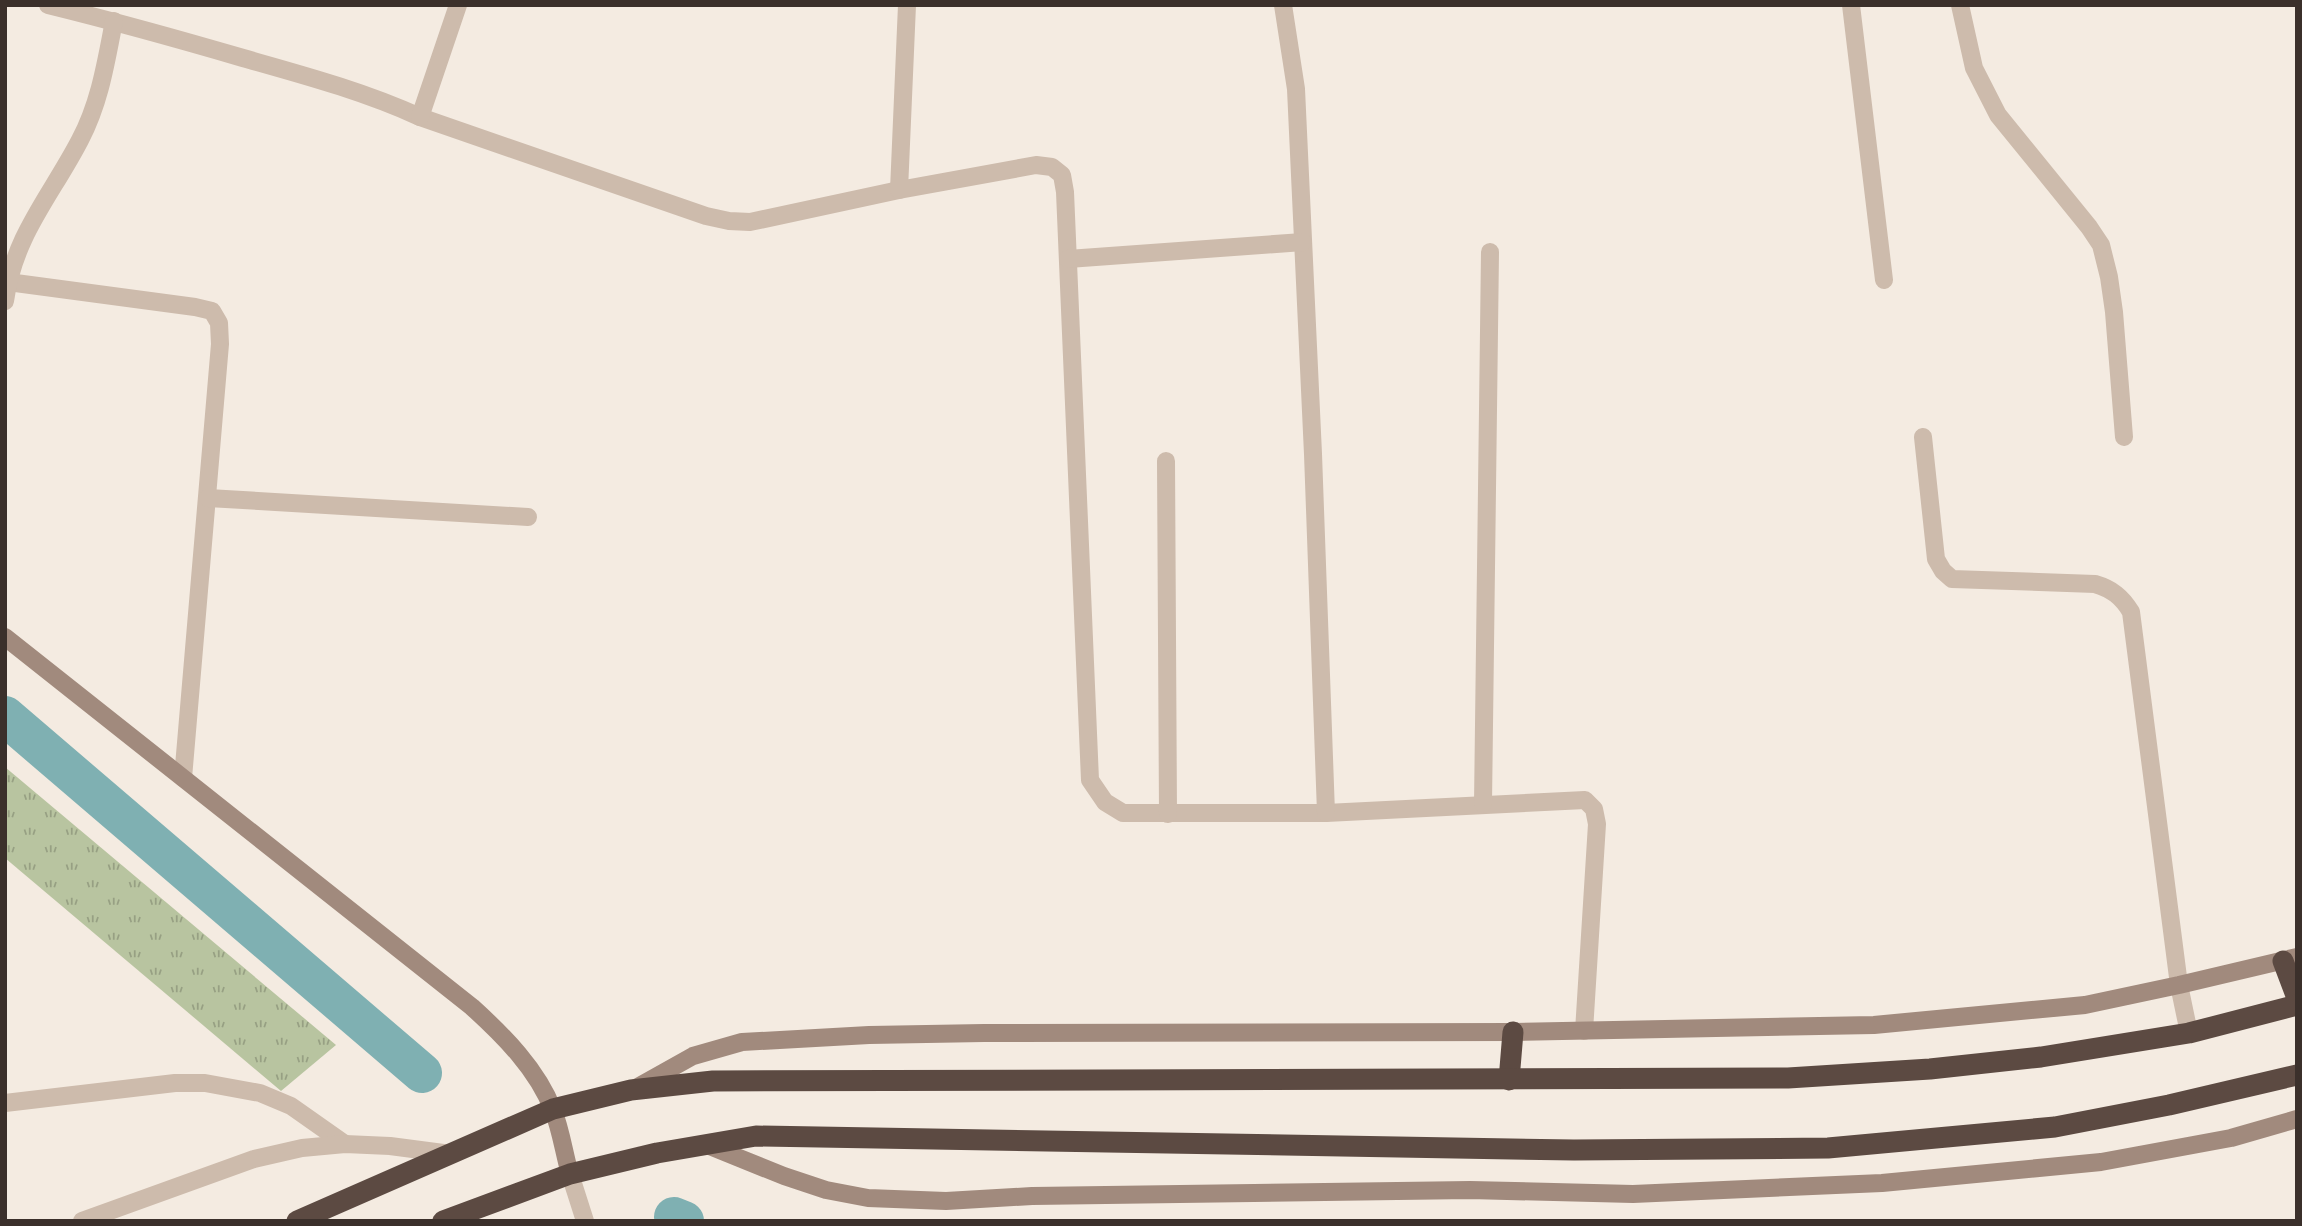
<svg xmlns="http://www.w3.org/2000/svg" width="2302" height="1226" font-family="Quicksand,sans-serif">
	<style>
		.grass { fill: url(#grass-tufts) }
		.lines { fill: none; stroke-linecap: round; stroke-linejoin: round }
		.canal { stroke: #7fb0b2; stroke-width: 40 }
		.lane { stroke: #cdbbac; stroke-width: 18 }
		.street { stroke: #cdbbac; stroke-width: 18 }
		.secondary { stroke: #a18a7d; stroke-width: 18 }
		.highway { stroke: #5c4a42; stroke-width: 21 }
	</style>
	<defs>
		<pattern id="grass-tufts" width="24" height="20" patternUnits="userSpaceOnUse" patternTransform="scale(1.75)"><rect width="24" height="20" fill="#b8c4a0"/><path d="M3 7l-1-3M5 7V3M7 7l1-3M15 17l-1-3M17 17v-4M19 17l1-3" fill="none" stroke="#97a083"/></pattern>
	</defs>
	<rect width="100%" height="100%" fill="#f4ebe1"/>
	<!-- grass -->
	<polygon class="grass" points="5,767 336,1045 281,1091 5,858"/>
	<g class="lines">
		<!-- canal -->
		<g class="canal">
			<polyline points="5,716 422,1073"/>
			<polyline points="674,1217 684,1221"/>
		</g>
		<!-- lane -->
		<polyline class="lane" points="5,1103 175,1083 205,1083 260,1093 291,1106 345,1144"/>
		<!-- street -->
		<g class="street">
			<path d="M48,5C113,21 178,39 243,58C303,75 363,91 420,117L706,216L729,221L750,222L899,190"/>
			<polyline points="907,5 899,190 1036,165 1052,167 1062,175 1065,192 1090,780 1105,802 1123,813 1326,813 1585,800 1594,809 1597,824 1584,1031"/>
			<polyline points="1283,5 1296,89 1313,454 1326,813"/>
			<polyline points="1851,5 1884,280"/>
			<polyline points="1960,5 1974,68 1998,115 2089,227 2101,245 2109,277 2114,312 2124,437"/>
			<polyline points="420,117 458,5"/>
			<polyline points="1068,259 1303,242"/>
			<polyline points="8,282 195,307 212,311 219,323 220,344 183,778"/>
			<path d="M5,301C14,235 51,196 80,140C100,102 106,62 114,21"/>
			<path d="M1923,437L1936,559L1943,571L1952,579L2095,584C2112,589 2122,597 2131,612L2179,985L2189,1033"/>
			<polyline points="1166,461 1168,814"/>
			<polyline points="208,498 528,517"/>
			<polyline points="1483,804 1490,252"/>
			<polyline points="570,1174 585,1221"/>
			<polyline points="82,1221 254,1159 302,1148 345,1144 390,1146 451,1154"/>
		</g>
		<!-- secondary -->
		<g class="secondary">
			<path d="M5,637L472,1007C504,1036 537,1069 553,1110C561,1130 564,1153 570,1174"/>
			<polyline points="634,1089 693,1056 742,1042 869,1035 984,1033 1513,1032 1874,1025 2085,1005 2179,985 2297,957"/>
			<polyline points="707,1145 784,1176 826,1190 868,1198 946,1201 1032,1196 1470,1190 1633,1194 1882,1183 2101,1162 2231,1138 2297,1119"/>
		</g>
		<!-- highway -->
		<g class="highway">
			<polyline points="2283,961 2297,998"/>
			<polyline points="1509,1080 1513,1032"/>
			<polyline points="297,1221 553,1109 631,1090 713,1081 1788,1078 1930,1069 2041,1057 2189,1033 2297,1005"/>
			<polyline points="443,1221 570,1174 657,1153 756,1136 1574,1150 1828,1148 2055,1127 2169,1105 2297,1075"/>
		</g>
	</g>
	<!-- border -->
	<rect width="2302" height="1226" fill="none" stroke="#3b302b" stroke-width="14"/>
</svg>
